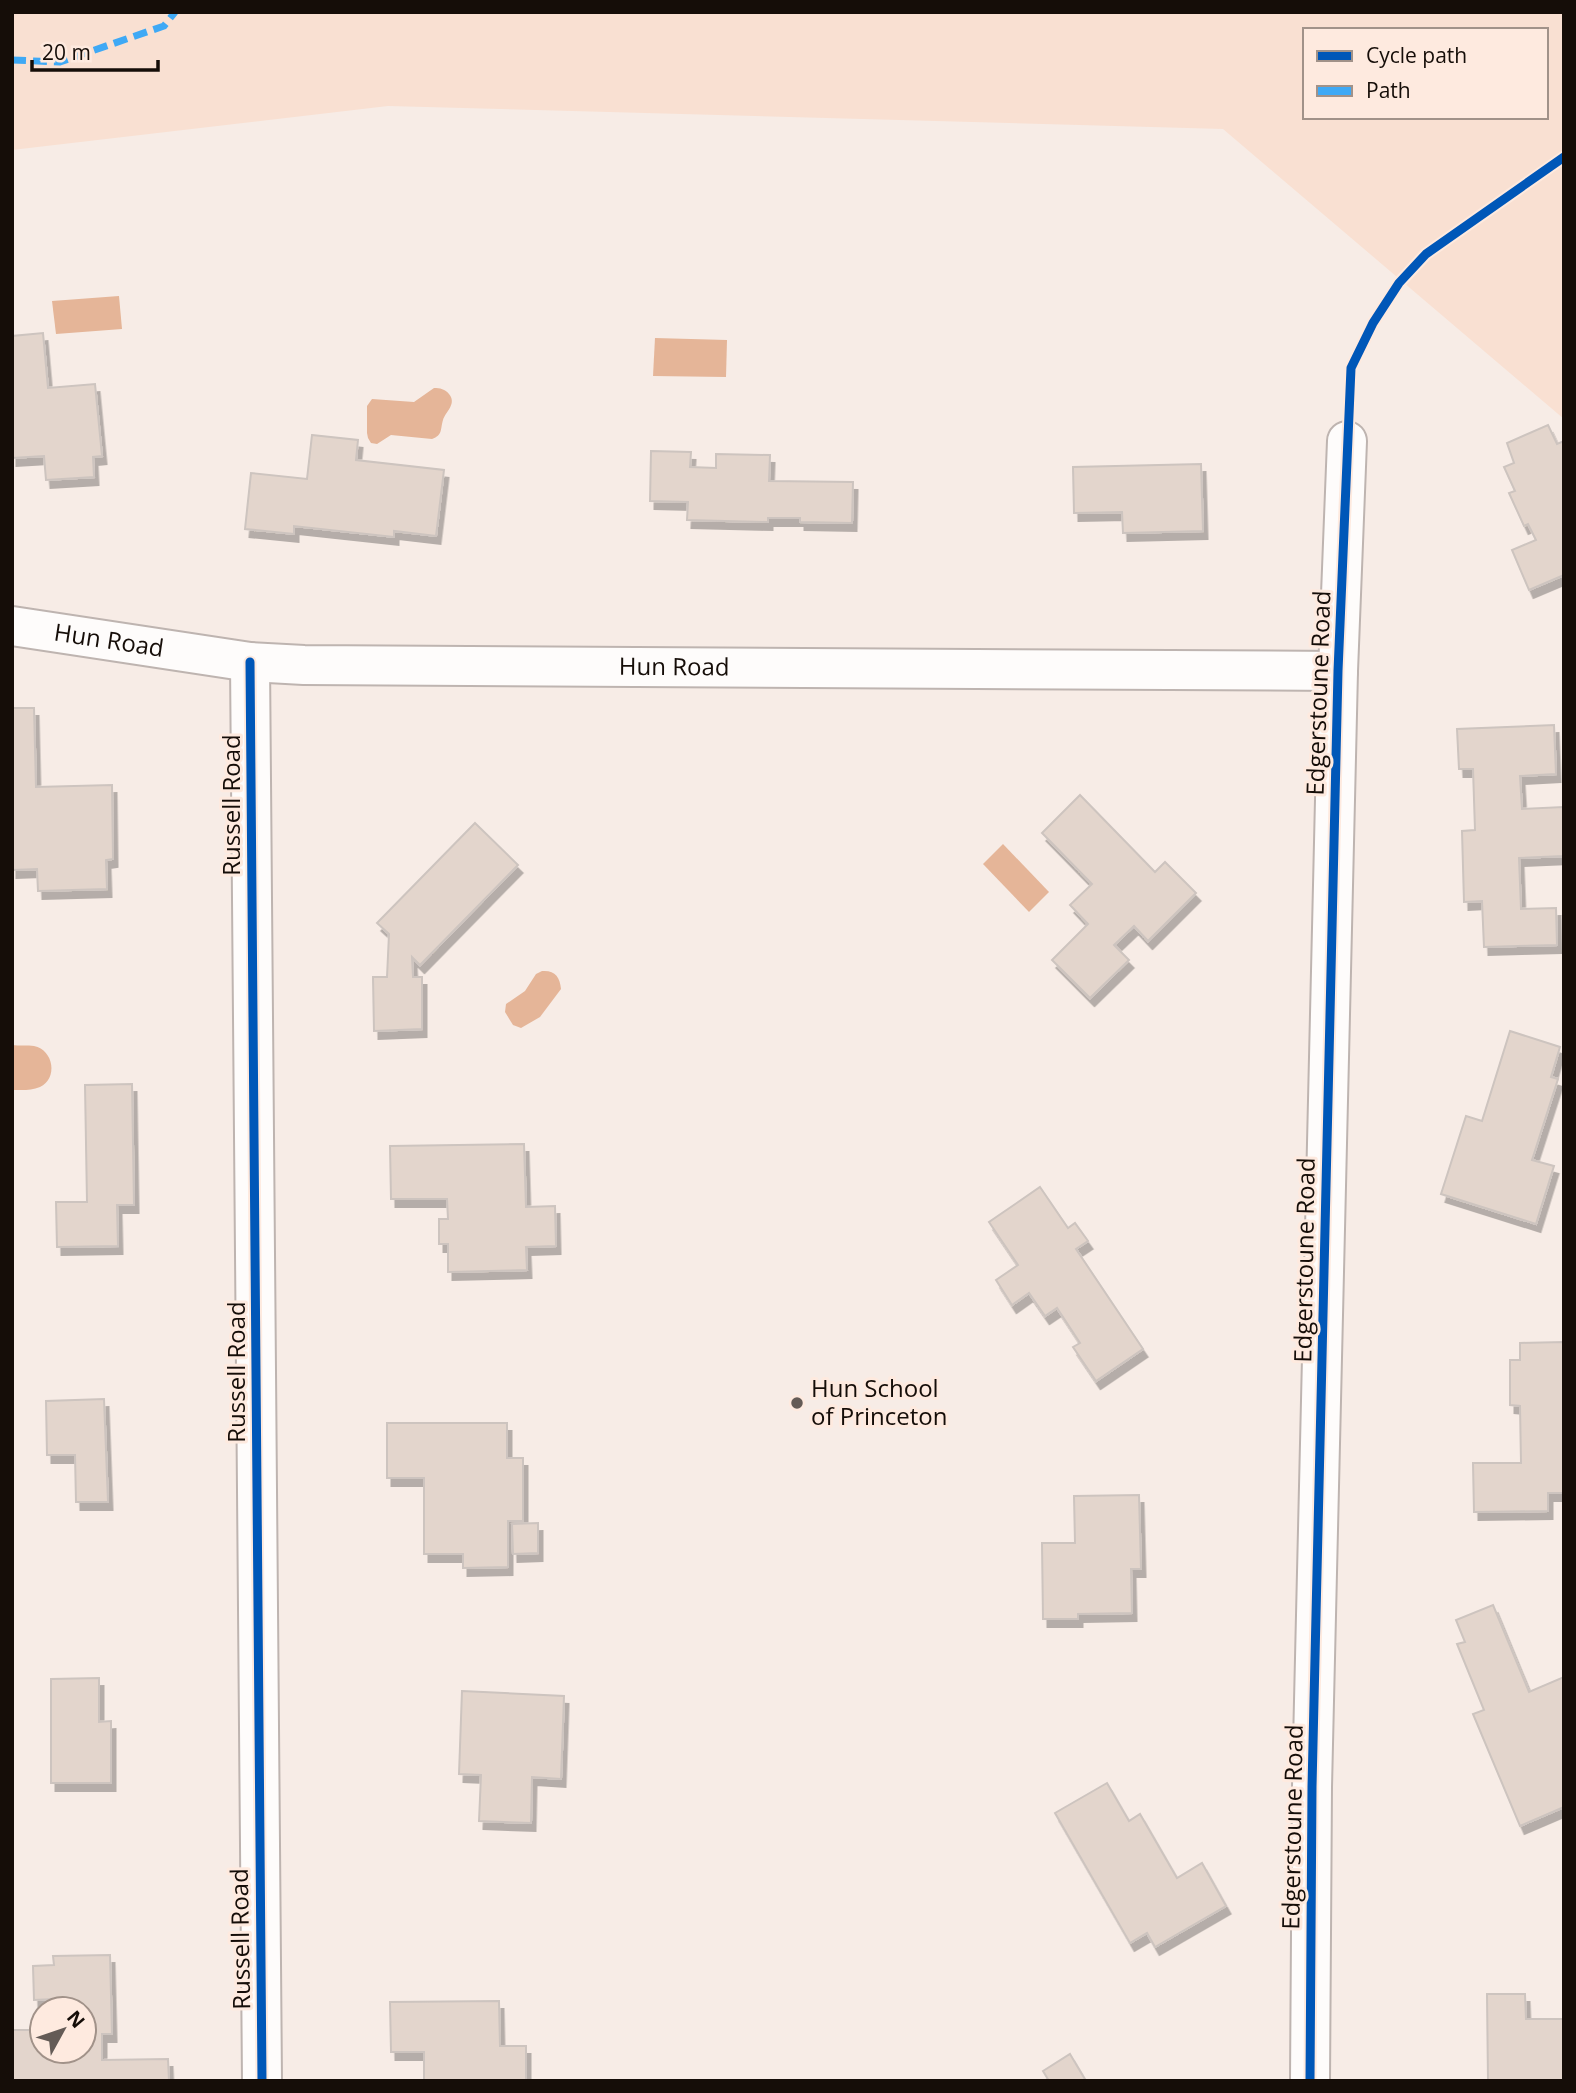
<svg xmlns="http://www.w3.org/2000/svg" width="1576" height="2093" font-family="'Open Sans',sans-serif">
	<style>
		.green { fill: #f9e0d2; fill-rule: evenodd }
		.water { fill: #e5b598 }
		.building { fill: #e3d5cc; stroke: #cdc4bf; stroke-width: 2; filter: url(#shadow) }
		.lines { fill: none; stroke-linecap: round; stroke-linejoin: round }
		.street-casing { stroke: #beb4b0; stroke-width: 42 }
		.street { stroke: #fefcfb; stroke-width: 38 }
		.quiet { stroke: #3fa9f5; stroke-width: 7; stroke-dasharray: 14 7; stroke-linecap: butt }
		.cycleway-casing { stroke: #feeadf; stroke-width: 13 }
		.cycleway { stroke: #0057b8; stroke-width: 9 }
		.poi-dot { fill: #645b56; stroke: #feeadf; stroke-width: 2.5 }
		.labels { text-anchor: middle; stroke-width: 6; stroke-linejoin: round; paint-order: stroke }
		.street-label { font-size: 24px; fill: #150d08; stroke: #feeadf }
		.poi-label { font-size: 24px; fill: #150d08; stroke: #feeadf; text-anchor: start }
	</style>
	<defs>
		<filter id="shadow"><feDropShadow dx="4.5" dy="8" stdDeviation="0" flood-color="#0004"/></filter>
	</defs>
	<rect width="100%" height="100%" fill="#f7ece6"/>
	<!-- green -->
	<path class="green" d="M12,12H1564V419L1223,129L388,106L12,150ZM1305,30H1546V117H1305Z"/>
	<!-- water -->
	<g class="water">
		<polygon points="119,296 122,329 56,334 52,301"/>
		<polygon points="655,338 727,340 726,377 653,376"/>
		<path d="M434,388C440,388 445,389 449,394C457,404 446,411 443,420C440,430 443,435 432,439L391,435L377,444L371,443L368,438L367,433V406L372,399L414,402Z"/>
		<polygon points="1003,844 1049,892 1029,912 983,864"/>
		<path d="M542,971C555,970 560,977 561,989L540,1017L521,1028L513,1025L505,1012L506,1004L525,991L536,974Z"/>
		<path d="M12,1045C19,1046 28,1045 34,1046C54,1050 58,1079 40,1087C31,1091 21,1090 12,1090Z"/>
	</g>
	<!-- building -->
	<g class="building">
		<polygon points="43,333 48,388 95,384 102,456 93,457 94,477 46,480 44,456 12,458 12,336"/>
		<polygon points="1548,425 1557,444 1564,441 1564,575 1529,590 1512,550 1536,540 1528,524 1524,526 1509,493 1515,491 1504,467 1514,463 1507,443"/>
		<polygon points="312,435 358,440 356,460 444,470 436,536 394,531 394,537 294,526 294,534 245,529 251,473 307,479"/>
		<polygon points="651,451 691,452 690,467 716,468 716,454 770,455 769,481 853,482 852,523 800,522 800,518 768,518 768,522 687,520 688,502 650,501"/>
		<polygon points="1201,464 1203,531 1123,533 1122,512 1074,513 1073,467"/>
		<polygon points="12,708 34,708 36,787 112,785 113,859 106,860 107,889 38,891 37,869 12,870"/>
		<polygon points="1554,725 1556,774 1520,776 1522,809 1563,807 1564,856 1519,858 1521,909 1556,908 1557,945 1484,947 1482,901 1464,902 1462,831 1475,830 1473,769 1459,769 1457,729"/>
		<polygon points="1080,795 1155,872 1165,862 1196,893 1148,941 1134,926 1114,945 1129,960 1090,998 1052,960 1088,924 1070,905 1092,884 1042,833"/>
		<polygon points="475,823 518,865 420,965 412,957 413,977 422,977 422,1029 374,1031 373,977 387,977 389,934 377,923"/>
		<polygon points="1510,1031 1560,1047 1551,1077 1558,1079 1532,1160 1554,1166 1536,1224 1441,1194 1466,1116 1482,1121"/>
		<polygon points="132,1084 134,1205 117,1205 118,1246 57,1247 56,1202 87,1202 85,1085"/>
		<polygon points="524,1144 526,1207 555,1206 556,1246 526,1247 527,1270 448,1272 448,1244 439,1244 439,1219 448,1219 447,1199 391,1199 390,1146"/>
		<polygon points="1040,1187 1068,1228 1075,1223 1088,1241 1076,1249 1143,1349 1096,1381 1073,1347 1080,1343 1057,1308 1045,1316 1029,1293 1012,1305 996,1280 1018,1265 989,1222"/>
		<polygon points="1564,1342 1564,1493 1548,1493 1548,1511 1474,1512 1473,1463 1521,1463 1520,1406 1510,1405 1510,1360 1520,1360 1520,1343"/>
		<polygon points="104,1399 108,1502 76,1502 75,1455 47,1455 46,1401"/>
		<polygon points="387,1423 507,1423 507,1458 523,1458 523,1521 508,1521 508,1567 463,1568 463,1554 424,1554 424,1478 387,1478"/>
		<polygon points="1139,1495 1141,1569 1131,1569 1132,1613 1078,1614 1078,1619 1043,1619 1042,1543 1075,1543 1074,1496"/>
		<polygon points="538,1523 538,1553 513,1554 512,1524"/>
		<polygon points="1493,1605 1529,1692 1564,1677 1564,1807 1520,1826 1473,1714 1484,1710 1457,1644 1465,1642 1456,1620"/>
		<polygon points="99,1678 99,1722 111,1721 111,1783 51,1783 51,1679"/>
		<polygon points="462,1691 564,1696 561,1779 532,1777 531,1823 479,1821 481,1775 459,1774"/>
		<polygon points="1107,1783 1129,1821 1140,1814 1177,1878 1202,1863 1226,1906 1155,1947 1147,1933 1130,1943 1055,1813"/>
		<polygon points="110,1955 112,2034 102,2034 102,2060 168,2059 169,2081 12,2081 12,2030 42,2030 42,2051 84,2051 84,2009 55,2009 54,1999 34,2000 33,1966 54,1965 53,1956"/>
		<polygon points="1487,1994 1525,1994 1526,2019 1564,2019 1564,2081 1488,2081"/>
		<polygon points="499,2001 500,2046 526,2046 526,2081 424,2081 424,2052 391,2052 390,2002"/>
		<polygon points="1070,2054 1086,2081 1049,2081 1043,2071"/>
	</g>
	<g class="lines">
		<defs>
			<g id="street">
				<path id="s1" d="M12,626L250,662L304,665L1338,671"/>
				<polyline points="250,662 262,2081"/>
				<polyline points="1310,2081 1312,1787 1338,671 1347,441"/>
			</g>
		</defs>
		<!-- street casing -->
		<use href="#street" class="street-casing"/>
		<!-- street -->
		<use href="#street" class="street"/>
		<!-- quiet -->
		<polyline class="quiet" points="12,60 60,62 164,26 175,12"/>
		<defs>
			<g id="cycleway">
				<polyline points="250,662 262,2081"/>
				<polyline points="1310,2081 1312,1787 1338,671 1351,368 1373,323 1399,283 1426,254 1564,157"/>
			</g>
		</defs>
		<!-- cycleway casing -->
		<use href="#cycleway" class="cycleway-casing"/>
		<!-- cycleway -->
		<use href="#cycleway" class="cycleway"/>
	</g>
	<!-- markers -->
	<circle class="poi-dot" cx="797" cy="1403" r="7"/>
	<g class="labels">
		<!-- street labels -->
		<g class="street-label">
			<text dy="8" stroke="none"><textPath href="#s1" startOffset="98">Hun Road</textPath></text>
			<text dy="8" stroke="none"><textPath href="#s1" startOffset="665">Hun Road</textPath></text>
			<text transform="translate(1319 693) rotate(-88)" y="8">Edgerstoune Road</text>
			<text transform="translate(232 805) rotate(-90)" y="8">Russell Road</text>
			<text transform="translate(1305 1260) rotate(-89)" y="8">Edgerstoune Road</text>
			<text transform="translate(237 1372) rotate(-90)" y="8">Russell Road</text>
			<text transform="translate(1293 1827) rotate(-89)" y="8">Edgerstoune Road</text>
			<text transform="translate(241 1939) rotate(-91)" y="8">Russell Road</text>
		</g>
		<!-- poi labels -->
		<g class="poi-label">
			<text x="811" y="1397">Hun School<tspan x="811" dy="28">of Princeton</tspan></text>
		</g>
	</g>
	<!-- border -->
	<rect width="1576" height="2093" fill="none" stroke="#150d08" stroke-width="28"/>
	<!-- legend -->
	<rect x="1303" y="28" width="245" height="91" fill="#feeadf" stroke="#a19289" stroke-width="2"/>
	<rect x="1317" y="51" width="35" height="10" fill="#0057b8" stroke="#a19289" stroke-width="2"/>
	<text x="1366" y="63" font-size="21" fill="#150d08">Cycle path</text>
	<rect x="1317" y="86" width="35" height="10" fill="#3fa9f5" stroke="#a19289" stroke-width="2"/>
	<text x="1366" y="98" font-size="21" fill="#150d08">Path</text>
	<!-- north arrow -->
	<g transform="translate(63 2030) rotate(50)"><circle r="33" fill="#feeadf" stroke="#a19289" stroke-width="2"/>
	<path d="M0-5L12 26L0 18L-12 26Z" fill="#645b56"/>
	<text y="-10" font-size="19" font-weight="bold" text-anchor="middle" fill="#150d08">N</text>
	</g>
	<!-- scale -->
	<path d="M32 60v10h126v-10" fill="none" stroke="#150d08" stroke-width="3.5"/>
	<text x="42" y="60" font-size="21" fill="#150d08" stroke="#feeadf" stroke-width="5" paint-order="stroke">20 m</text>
</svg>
